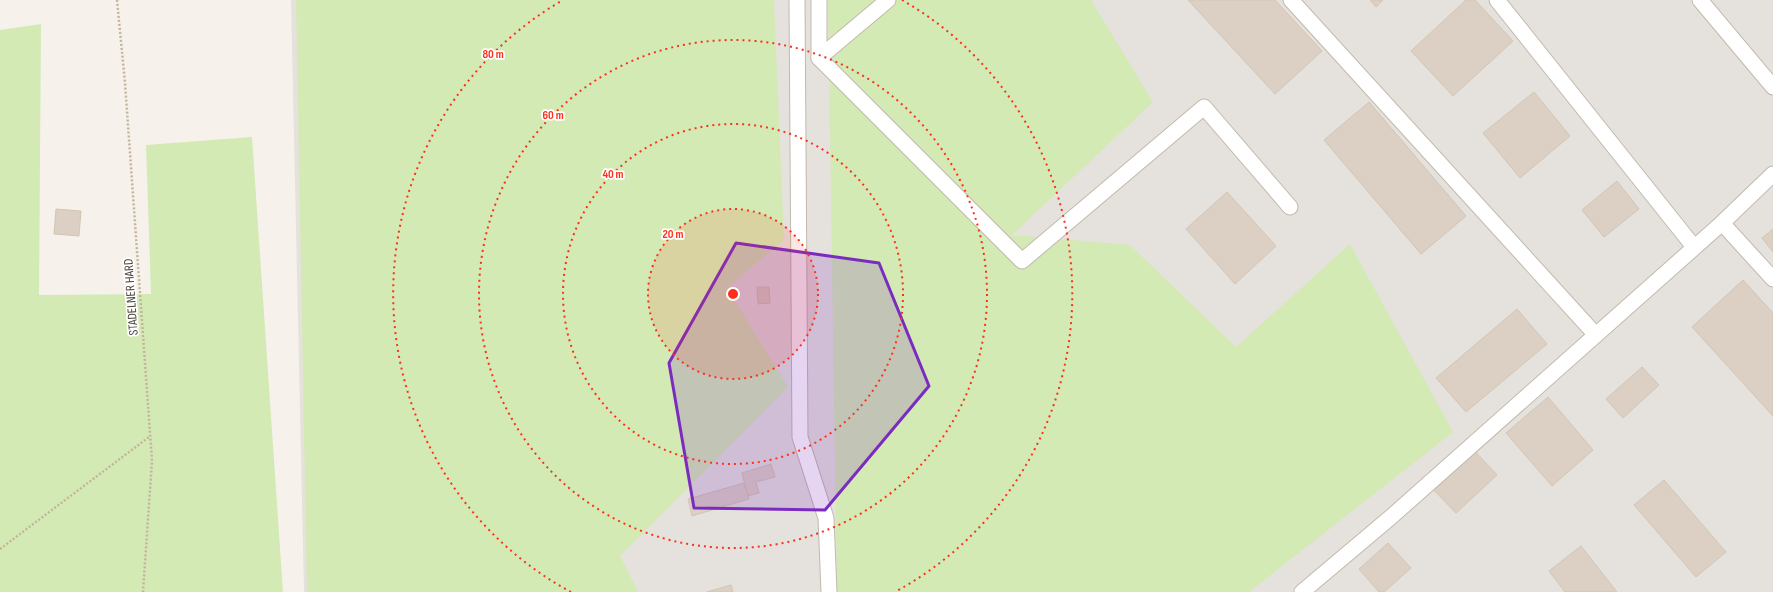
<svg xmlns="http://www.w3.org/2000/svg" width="1773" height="592" font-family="'Sofia Sans Condensed',sans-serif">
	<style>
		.industrial { fill: #e5e1dc }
		.green { fill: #d4eab4 }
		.building { fill: #dbd0c3; stroke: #d3c5b3 }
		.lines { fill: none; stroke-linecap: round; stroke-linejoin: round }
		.service-casing { stroke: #c2b9ad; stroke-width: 17 }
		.path { stroke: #c4b49e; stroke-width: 2.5; stroke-dasharray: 2 2; stroke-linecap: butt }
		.service { stroke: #fff; stroke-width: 15 }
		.marked { fill: #7b2cbf; fill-opacity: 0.2; stroke: #7b2cbf; stroke-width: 3; stroke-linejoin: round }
		.ring { fill: none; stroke: #fc311c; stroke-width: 2; stroke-dasharray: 2 4 }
		.labels { text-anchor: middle; stroke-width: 3.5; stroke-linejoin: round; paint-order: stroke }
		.street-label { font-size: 13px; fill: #4a4238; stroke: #fff }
		.centre { fill: #fc311c; stroke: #fff; stroke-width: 2 }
		.ring-label { font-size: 12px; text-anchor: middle; font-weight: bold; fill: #fc311c; stroke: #fff; stroke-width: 3.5; stroke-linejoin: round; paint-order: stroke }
	</style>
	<rect width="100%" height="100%" fill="#f6f2eb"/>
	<!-- industrial -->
	<polygon class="industrial" points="291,0 1773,0 1773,592 304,592"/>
	<!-- green -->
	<g class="green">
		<polygon points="296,0 774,0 784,240 727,288 788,387 620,556 638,592 307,592"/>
		<polygon points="828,0 1091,0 1153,102 1012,235 1130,245 1236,347 1350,244 1453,432 1249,592 837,592"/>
		<polygon points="41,24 39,295 151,294 146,145 252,137 283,592 0,592 0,30"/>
	</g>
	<!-- building -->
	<g class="building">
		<polygon points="1188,0 1275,0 1322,51 1275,94"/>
		<polygon points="1370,0 1383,0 1376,7"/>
		<polygon points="1466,0 1475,0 1513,41 1453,96 1411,51"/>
		<polygon points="1534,92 1570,136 1520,178 1483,133"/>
		<polygon points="1369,102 1466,216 1421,254 1324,140"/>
		<polygon points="1617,181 1639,209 1604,237 1582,210"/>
		<polygon points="1227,192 1276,246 1235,284 1186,229"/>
		<polygon points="56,209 81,211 79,236 54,234"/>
		<polygon points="1773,229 1773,252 1762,238"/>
		<polygon points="1743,280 1773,313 1773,416 1692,327"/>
		<polygon points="757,287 769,287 770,303 758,304"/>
		<polygon points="1517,309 1547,344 1466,412 1436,378"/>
		<polygon points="1642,367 1659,385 1623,418 1606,399"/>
		<polygon points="1548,397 1593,450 1552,486 1506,433"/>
		<polygon points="1470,446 1497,475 1456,513 1429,485"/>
		<polygon points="771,464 775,477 756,482 759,493 748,496 742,473"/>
		<polygon points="1664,480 1726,552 1696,577 1634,505"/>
		<polygon points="744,483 749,499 692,516 688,499"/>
		<polygon points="1388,543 1411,568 1384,592 1379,592 1359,569"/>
		<polygon points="1581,546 1617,592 1565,592 1549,571"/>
		<polygon points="731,585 733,592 707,592"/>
	</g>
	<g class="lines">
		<defs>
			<g id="service">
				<polyline points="797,0 800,437 826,518 829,592"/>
				<polyline points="888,0 819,58 1022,261 1204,107 1290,207"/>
				<polyline points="1291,0 1595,334"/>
				<polyline points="1497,0 1694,247"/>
				<polyline points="1700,0 1773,87"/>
				<polyline points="819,58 819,0"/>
				<polyline points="1722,223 1773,279"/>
				<polyline points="1302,592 1391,517 1722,223 1773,174"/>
			</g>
		</defs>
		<!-- service casing -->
		<use href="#service" class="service-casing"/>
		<!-- path -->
		<g class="path">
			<polyline points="117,0 125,83 152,461 143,592"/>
			<polyline points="0,549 149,437"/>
		</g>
		<!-- service -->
		<use href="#service" class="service"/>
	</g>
	<!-- marked area -->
	<path class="marked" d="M736,243L879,263L929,386L825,510L694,508L669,363Z"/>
	<!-- distance rings -->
	<circle cx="733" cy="294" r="85" fill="#fc311c" fill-opacity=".12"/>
	<g class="ring">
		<circle cx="733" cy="294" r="85"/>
		<circle cx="733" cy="294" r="170"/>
		<circle cx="733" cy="294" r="254"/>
		<path d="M571 592A339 339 0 0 1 563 0M902 0A339 339 0 0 1 895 592"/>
	</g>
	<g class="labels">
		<!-- street labels -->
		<g class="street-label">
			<text transform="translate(130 297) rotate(-94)" y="5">STADELNER HARD</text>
		</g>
	</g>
	<circle cx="733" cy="294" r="6" class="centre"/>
	<g class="ring-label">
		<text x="493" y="58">80 m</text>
		<text x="553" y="119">60 m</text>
		<text x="613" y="178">40 m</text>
		<text x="673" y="238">20 m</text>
	</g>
</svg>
